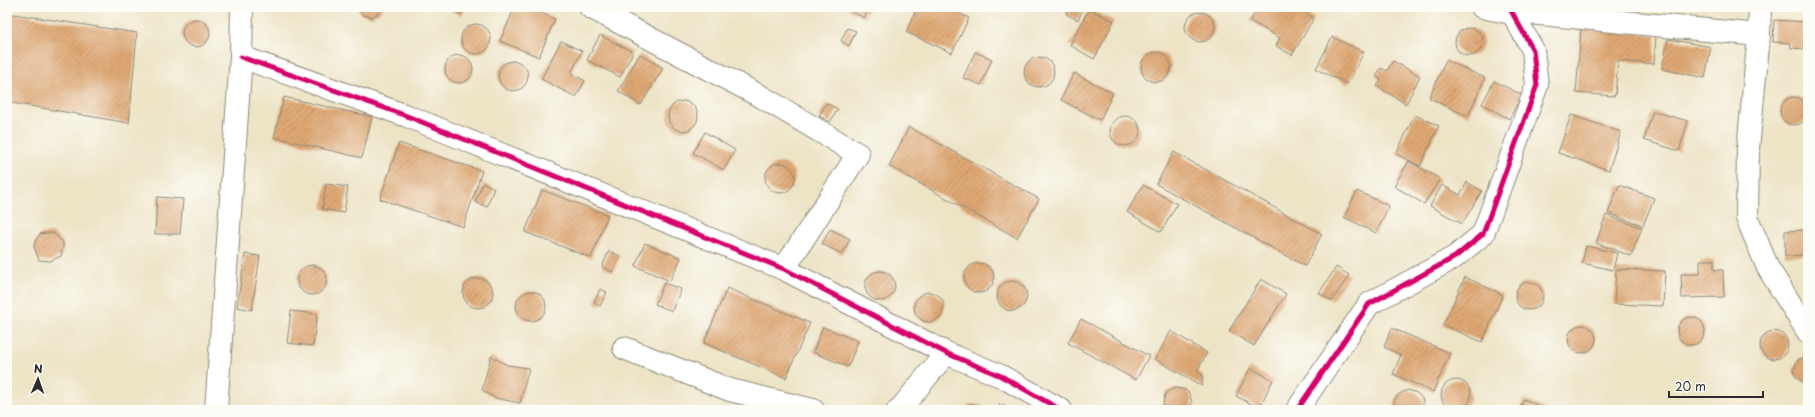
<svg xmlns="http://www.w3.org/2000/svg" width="1815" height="417" font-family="'Playpen Sans',sans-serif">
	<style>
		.building { fill: url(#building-hatch) }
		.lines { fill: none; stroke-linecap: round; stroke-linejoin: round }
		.minor-casing { stroke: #8c8878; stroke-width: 24 }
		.minor { stroke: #fff; stroke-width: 22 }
		.cycleway-casing { stroke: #fdfcf7; stroke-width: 8 }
		.cycleway { stroke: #d6006c; stroke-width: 5 }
	</style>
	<defs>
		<pattern id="building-hatch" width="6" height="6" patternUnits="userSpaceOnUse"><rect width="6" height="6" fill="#e0a975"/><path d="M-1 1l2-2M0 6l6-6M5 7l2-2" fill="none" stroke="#b68a60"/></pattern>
	</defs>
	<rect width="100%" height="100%" fill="#fdfcf7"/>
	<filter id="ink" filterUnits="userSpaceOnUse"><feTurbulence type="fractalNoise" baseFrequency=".025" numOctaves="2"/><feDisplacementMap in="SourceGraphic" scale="8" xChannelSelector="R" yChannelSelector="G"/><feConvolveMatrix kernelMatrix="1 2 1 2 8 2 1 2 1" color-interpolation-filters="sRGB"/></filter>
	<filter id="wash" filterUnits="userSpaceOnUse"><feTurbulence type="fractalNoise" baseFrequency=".012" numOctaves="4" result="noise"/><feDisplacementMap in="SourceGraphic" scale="16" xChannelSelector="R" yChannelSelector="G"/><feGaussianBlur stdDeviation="0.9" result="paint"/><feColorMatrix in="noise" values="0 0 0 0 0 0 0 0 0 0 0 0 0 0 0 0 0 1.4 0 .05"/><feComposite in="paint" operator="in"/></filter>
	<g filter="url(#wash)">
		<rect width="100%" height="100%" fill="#ede4c6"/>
		<g id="blocks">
			<!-- building -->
			<g class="building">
				<polygon points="356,7 383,7 380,12 372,17 362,15"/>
				<polygon points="444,7 464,7 461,15"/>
				<polygon points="515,7 528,7 555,19 539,57 500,41"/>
				<polygon points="850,7 870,7 864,18 849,10"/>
				<polygon points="918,7 946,7 969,18 952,53 906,32"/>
				<polygon points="1069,7 1084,7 1078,20 1066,14"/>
				<polygon points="1259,7 1296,7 1314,18 1292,55 1276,46 1280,38 1250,21"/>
				<polygon points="1089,9 1114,21 1094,59 1070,45"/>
				<circle cx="1200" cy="27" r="15"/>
				<polygon points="7,13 137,33 129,123 7,102"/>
				<circle cx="196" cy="33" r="14"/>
				<polygon points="1774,20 1808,22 1807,49 1791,48 1790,43 1773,42"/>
				<circle cx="476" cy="39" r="15"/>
				<circle cx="1469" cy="42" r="14"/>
				<polygon points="847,28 856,31 849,46 841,41"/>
				<polygon points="1581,29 1656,35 1654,64 1618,61 1615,96 1576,93"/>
				<polygon points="600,35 633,52 620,77 587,60"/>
				<polygon points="1332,37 1364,52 1348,84 1316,69"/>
				<polygon points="1668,39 1711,47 1705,78 1662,69"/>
				<polygon points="561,41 582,51 571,73 585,81 576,97 541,79"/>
				<polygon points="975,52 992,59 981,85 963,78"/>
				<circle cx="1156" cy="67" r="15"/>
				<polygon points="640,54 663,68 641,105 618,91"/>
				<circle cx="459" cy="69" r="14"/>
				<circle cx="1039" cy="72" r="15"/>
				<polygon points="1446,60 1485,78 1468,116 1429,98"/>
				<polygon points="1393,61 1420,76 1406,104 1377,86 1381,80 1376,76 1381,68 1387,71"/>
				<circle cx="513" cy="76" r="15"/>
				<polygon points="1074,73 1113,93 1100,120 1061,100"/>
				<polygon points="1494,81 1522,95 1509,119 1482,104"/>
				<circle cx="1794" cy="111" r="14"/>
				<polygon points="284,97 372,117 362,158 274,137"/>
				<circle cx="683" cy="116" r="15"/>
				<polygon points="826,103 838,109 830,122 819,116"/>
				<polygon points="1653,111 1688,121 1679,151 1644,140"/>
				<polygon points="1415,115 1439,126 1420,166 1396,154"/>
				<polygon points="1571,115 1621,132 1609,170 1558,153"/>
				<circle cx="1125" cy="131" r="15"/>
				<polygon points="909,127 1039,199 1017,238 889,166"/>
				<polygon points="705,132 735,150 724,170 693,153"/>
				<polygon points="399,143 482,171 463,227 380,199"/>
				<polygon points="1174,152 1322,234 1305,266 1156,184"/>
				<polygon points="1409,161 1440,179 1424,204 1394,186"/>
				<circle cx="780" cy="178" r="15"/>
				<polygon points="1467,182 1482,191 1462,224 1430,206 1442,185 1460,195"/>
				<polygon points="483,183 494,188 487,207 475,202"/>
				<polygon points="326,184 348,187 344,213 322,209"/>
				<polygon points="1143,185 1177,204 1161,232 1127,212"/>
				<polygon points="1619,185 1654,198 1643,226 1608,213"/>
				<polygon points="542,190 608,215 591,258 525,232"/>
				<polygon points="1357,191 1389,206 1376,233 1344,217"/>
				<polygon points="157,197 183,199 180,234 155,234"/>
				<polygon points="1606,215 1642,228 1631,256 1596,243"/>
				<polygon points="830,229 850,239 842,254 822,244"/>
				<polygon points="1808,230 1808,255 1785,256 1785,231"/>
				<polygon points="45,233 53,233 63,242 63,248 61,256 50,261 39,260 34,247 36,240 40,234"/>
				<polygon points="645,243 681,258 670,281 635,266"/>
				<polygon points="1586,246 1617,253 1613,270 1582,263"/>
				<polygon points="609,251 620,256 613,272 602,267"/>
				<polygon points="245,254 260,256 252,310 237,307"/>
				<polygon points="1700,260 1714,260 1714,270 1723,270 1724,297 1682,298 1681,274 1700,274"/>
				<circle cx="979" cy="278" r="15"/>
				<circle cx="312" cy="280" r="15"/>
				<polygon points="1336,267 1349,275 1332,301 1319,293"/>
				<polygon points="1616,269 1665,271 1663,306 1614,304"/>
				<circle cx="880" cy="286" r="15"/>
				<polygon points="1465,277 1503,295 1482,342 1443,325"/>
				<circle cx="478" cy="293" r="15"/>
				<polygon points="1261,279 1286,294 1254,346 1229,331"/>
				<circle cx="1012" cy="296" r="15"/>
				<circle cx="1529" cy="296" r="14"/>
				<polygon points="664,283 681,289 672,311 655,304"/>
				<polygon points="727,288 810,323 786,378 704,343"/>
				<polygon points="600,289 607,292 600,306 594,303"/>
				<circle cx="531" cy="306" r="15"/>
				<circle cx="929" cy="307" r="15"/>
				<polygon points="291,311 317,314 313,346 287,343"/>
				<circle cx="1691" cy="331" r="14"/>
				<polygon points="1081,319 1149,356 1136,380 1068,343"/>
				<circle cx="1582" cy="339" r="14"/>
				<polygon points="823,327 858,341 848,367 813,352"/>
				<polygon points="1392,328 1450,353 1433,392 1393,374 1401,355 1384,347"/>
				<circle cx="1774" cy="345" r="14"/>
				<polygon points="1171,331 1207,353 1197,371 1203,375 1202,386 1155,359"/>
				<polygon points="491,356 507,365 529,368 520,403 495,398 482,390"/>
				<polygon points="1807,358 1808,359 1808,381 1803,382 1796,377 1793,370 1797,362 1799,359"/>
				<polygon points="1250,368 1273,380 1259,408 1236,396"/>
				<circle cx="1456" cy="395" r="15"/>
				<polygon points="1176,388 1186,390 1189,393 1192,402 1190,410 1166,410 1165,409 1163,404 1165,395 1168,391"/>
				<polygon points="1408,390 1417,393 1420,396 1423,400 1423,410 1395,410 1394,402 1396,398 1399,394"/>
				<polygon points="1524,399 1548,410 1519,410"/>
				<polygon points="970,404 980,405 986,410 962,410"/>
				<polygon points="1000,404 1012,410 997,410"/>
			</g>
		</g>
	</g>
	<g filter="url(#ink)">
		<use href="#blocks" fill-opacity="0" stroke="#8c8878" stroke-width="1"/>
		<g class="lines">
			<defs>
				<g id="minor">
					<polyline points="590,7 762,97 858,154 784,269"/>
					<polyline points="1482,7 1511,13 1540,14 1759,35"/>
					<polyline points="1760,7 1759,35 1748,149 1747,218 1768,268 1808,332"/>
					<polyline points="241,57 407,116 784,269 946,353 1001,376 1061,410"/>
					<polyline points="624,348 730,390 813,410"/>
					<polyline points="216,410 241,57 242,7"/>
					<polyline points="898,410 902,407 946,353"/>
					<polyline points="1297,410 1369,304 1455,257 1483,234 1537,85 1533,50 1509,7"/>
				</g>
			</defs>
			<!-- minor casing -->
			<use href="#minor" class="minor-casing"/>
			<!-- minor -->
			<use href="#minor" class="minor"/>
			<defs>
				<g id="cycleway">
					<polyline points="241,57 407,116 784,269 946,353 1001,376 1061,410"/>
					<polyline points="1297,410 1369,304 1455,257 1483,234 1537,85 1533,50 1509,7"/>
				</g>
			</defs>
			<!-- cycleway casing -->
			<use href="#cycleway" class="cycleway-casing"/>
			<!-- cycleway -->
			<use href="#cycleway" class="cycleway"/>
		</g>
	</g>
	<!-- margin -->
	<rect width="1815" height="417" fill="none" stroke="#fdfcf7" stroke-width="24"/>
	<!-- north arrow -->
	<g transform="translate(38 379) rotate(2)" stroke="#fdfcf7" stroke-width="3" paint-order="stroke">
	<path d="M0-3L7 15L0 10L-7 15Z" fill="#2b2b2b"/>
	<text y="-6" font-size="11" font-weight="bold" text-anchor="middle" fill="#2b2b2b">N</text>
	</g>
	<!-- scale -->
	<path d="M1669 391v6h94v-6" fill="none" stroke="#2b2b2b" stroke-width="2"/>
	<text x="1675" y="391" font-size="12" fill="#2b2b2b" stroke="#fdfcf7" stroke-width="3" paint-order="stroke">20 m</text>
</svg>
